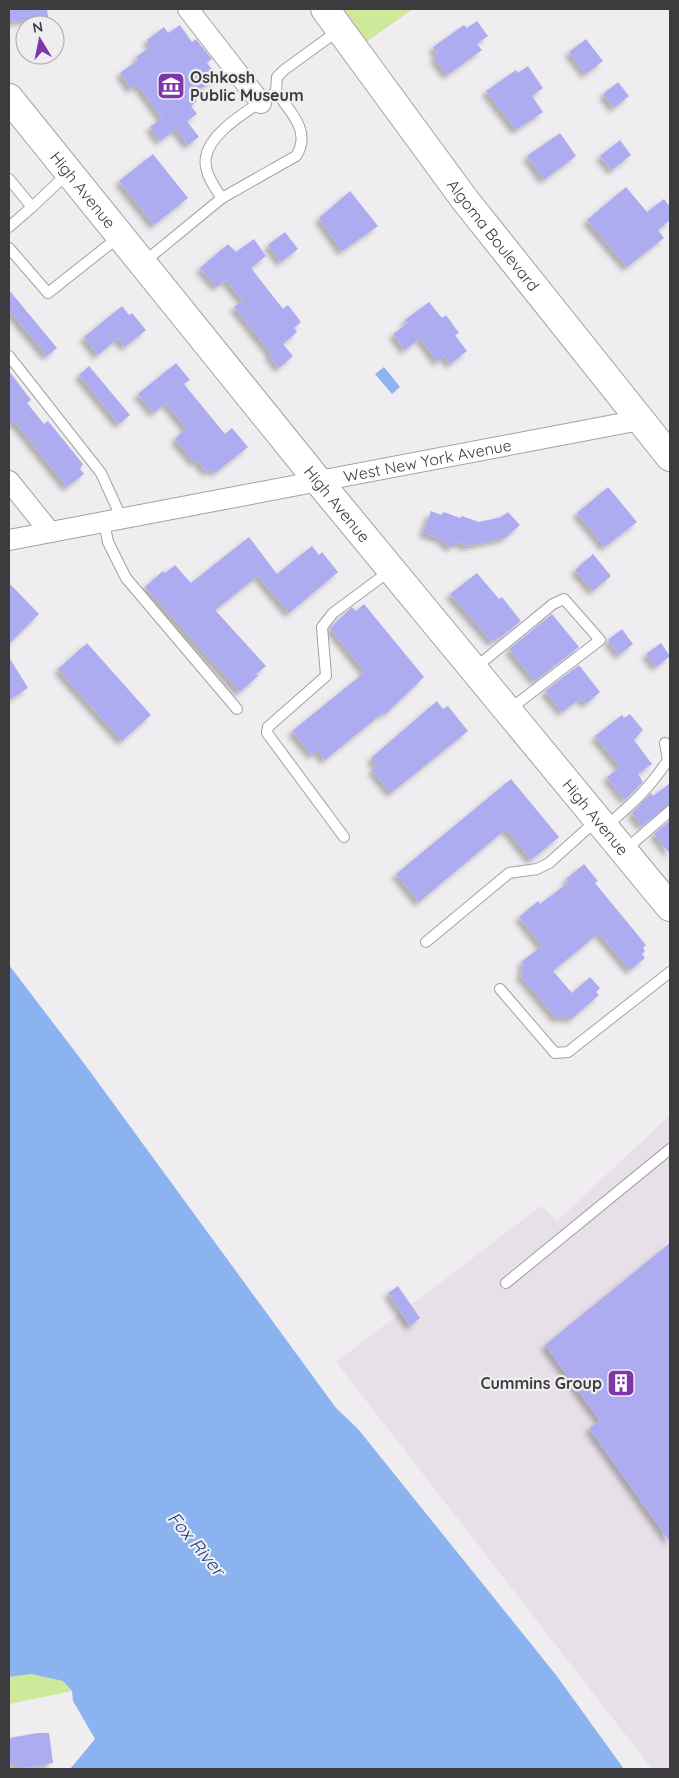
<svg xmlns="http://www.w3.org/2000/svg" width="679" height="1778" font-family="Quicksand,sans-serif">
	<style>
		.built { fill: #e7e0e9 }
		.green { fill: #cee99a }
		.water { fill: #8bb3f0 }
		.building { fill: #aeacf1; filter: url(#shadow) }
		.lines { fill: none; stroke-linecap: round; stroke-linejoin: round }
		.lane-casing { stroke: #a4a1a5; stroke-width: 12 }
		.street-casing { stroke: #a4a1a5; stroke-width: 22 }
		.secondary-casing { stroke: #a4a1a5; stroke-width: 30 }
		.lane { stroke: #fff; stroke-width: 10 }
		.street { stroke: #fff; stroke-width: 20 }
		.secondary { stroke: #fff; stroke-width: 28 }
		.labels { text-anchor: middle; stroke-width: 4.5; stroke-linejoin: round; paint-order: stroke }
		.poi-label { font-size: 16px; font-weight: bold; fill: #3c3b3d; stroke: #f0edf0; text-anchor: start }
		.street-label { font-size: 16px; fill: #3c3b3d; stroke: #f0edf0 }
		.water-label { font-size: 18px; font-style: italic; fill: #154285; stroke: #f0edf0 }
	</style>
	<defs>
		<filter id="shadow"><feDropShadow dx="-4.5" dy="4.5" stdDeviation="2.5" flood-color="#0004"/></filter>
	</defs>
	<rect width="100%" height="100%" fill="#f0edf0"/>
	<!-- built -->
	<polygon class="built" points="670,1115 670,1769 652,1769 336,1362 541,1206 557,1221"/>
	<!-- green -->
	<g class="green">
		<polygon points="337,9 413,9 363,44"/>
		<polygon points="31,1674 63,1681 72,1691 9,1704 9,1677"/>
	</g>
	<!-- water -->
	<g class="water">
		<polygon points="384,367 400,387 392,394 375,374"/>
		<polygon points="9,965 86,1066 336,1408 358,1429 556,1675 624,1769 70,1769 95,1739 73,1701 72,1691 63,1681 31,1674 9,1677"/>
	</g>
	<!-- building -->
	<g class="building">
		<polygon points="9,9 47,9 48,17 10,22"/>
		<polygon points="477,21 488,36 477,44 482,50 447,75 434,57 438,55 433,47 464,25 467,28"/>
		<polygon points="180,25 192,42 196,39 212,59 207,63 218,76 192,95 197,101 191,106 197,114 187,121 199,137 188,145 176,129 160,141 150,127 162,118 137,84 131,89 120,73 138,60 136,57 151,46 147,40 164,27 168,33"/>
		<polygon points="586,39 603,61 586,74 569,52"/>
		<polygon points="528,66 543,88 532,96 543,112 516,130 486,91 516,70 518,73"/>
		<polygon points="618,82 629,96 614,108 603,94"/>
		<polygon points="560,133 576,156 544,180 527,156"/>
		<polygon points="620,140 631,155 612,170 600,156"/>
		<polygon points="153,154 188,198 154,225 119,181"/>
		<polygon points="626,187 647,212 664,199 670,207 670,220 658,230 664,238 627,267 587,220"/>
		<polygon points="350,191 378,226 342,251 319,218"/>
		<polygon points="285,232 298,249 281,262 268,245"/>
		<polygon points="254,239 266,256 251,268 283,309 288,305 301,322 294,328 297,332 283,344 293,356 279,368 269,355 271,353 234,307 243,301 226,280 217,287 200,268 228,244 236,252"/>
		<polygon points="9,290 57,348 47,356 9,310"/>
		<polygon points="429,302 442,318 446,315 459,333 455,335 467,351 450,364 444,356 438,362 420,338 405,350 393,334 408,323 405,320"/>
		<polygon points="122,306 129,315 132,313 146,330 125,347 118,338 98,355 84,337"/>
		<polygon points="176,363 190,380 184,384 225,434 232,428 248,447 215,473 212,469 207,472 197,460 194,462 175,439 186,428 166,403 154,413 138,394"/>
		<polygon points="89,366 130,415 119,424 79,375"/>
		<polygon points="9,371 31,400 27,403 44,424 48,421 83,464 80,469 84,474 67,487 15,422 9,426"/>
		<polygon points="608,487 637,522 605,547 577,513"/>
		<polygon points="431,511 441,515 444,512 460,518 462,516 479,522 501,517 508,512 520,525 505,538 467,546 457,542 452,547 445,544 444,540 423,533"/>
		<polygon points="249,537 277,574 312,546 319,555 322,552 338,572 289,613 258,576 215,610 266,666 256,674 258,676 240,692 145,587 163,571 165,573 175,565 191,583"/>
		<polygon points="593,554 611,576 593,591 575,570"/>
		<polygon points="477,573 499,599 502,597 521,621 500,638 499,637 492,642 450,594"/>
		<polygon points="9,583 39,614 9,644"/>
		<polygon points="364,604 424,677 386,714 384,712 325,760 318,751 312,755 292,731 365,672 330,628 352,607 356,611"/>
		<polygon points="552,614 579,647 535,681 509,649"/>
		<polygon points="622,629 633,644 619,655 608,640"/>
		<polygon points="87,643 151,715 122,741 58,669"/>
		<polygon points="661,643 670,656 656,667 646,654"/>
		<polygon points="9,657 28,688 9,700"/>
		<polygon points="579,665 600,692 586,704 581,698 562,712 545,691"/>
		<polygon points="437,701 443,709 448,706 468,731 391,793 372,770 377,766 371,758"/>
		<polygon points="630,714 643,730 634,740 652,764 638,774 643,782 625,800 607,777 620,767 595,736 622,715 624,718"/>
		<polygon points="511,779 559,837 531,860 506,829 419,902 396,874"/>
		<polygon points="670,783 670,804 642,826 632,813 651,793 653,796"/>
		<polygon points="670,820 670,854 654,834"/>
		<polygon points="584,864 598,881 595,883 646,945 643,948 645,951 642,954 645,958 630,970 599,933 553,971 572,993 590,977 600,988 596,992 599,995 570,1020 567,1016 563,1019 560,1016 557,1019 520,975 523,972 521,969 524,966 521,962 542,946 519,917 538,901 540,904 569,882 566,879"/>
		<polygon points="670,1243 670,1542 589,1428 600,1421 545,1345"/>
		<polygon points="398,1286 420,1318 410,1326 388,1293"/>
		<polygon points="38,1733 49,1733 53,1763 19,1769 18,1763 9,1765 9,1738"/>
	</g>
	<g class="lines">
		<defs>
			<g id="lane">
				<polyline points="9,179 32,207 9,227"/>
				<path d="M222,198C216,189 208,179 206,167C200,135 253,108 276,92"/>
				<polyline points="32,207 68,173"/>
				<polyline points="9,248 48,293 120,236"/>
				<path d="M144,262L222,198L296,156C312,132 290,111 276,92L277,77L284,70L339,30"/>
				<polyline points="9,356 101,473 122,519"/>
				<polyline points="104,522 108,542 126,578 237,709"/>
				<polyline points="475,668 553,604 564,599 600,640 510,709"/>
				<path d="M605,827C632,804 648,790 668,760L665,743"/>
				<polyline points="344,837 267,733 268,727 326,676 322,627 333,613 391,570"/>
				<polyline points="625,850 670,811"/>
				<polyline points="426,942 509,873 537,869 549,863 597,820"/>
				<polyline points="500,989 555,1053 568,1052 670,972"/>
				<polyline points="506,1283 670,1149"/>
			</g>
			<g id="street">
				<polyline points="188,9 261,103"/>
				<polyline points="9,481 50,532"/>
				<path id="s1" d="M9,540L640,420"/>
			</g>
			<g id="secondary">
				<path id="s2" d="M325,9L465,200L670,457"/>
				<path id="s3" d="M9,98L319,482L670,907"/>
			</g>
		</defs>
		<!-- lane casing -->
		<use href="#lane" class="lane-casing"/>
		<!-- street casing -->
		<use href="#street" class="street-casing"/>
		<!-- secondary casing -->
		<use href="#secondary" class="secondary-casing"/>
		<!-- lane -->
		<use href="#lane" class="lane"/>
		<!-- street -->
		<use href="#street" class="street"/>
		<!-- secondary -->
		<use href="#secondary" class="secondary"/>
	</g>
	<!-- icons -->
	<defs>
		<symbol id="museum-square" viewBox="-11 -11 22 22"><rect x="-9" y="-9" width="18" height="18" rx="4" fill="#7c37ab" stroke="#f0edf0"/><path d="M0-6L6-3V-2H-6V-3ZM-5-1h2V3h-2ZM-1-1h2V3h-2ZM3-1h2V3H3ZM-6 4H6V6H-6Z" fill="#fff"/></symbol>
		<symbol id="building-square" viewBox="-11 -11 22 22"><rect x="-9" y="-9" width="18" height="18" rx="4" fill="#7c37ab" stroke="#f0edf0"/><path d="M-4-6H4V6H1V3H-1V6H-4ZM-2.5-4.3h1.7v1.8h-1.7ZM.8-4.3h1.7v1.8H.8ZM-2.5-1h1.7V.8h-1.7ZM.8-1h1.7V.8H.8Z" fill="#fff"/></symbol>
	</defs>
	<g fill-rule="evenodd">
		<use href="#museum-square" x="155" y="70" width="32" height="32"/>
		<use href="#building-square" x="605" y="1367" width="32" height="32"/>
	</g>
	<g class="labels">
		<!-- poi labels -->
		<g class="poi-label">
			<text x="190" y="83">Oshkosh<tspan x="190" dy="18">Public Museum</tspan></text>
			<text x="602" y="1389" text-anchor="end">Cummins Group</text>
		</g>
		<!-- street labels -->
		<g class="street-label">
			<text dy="6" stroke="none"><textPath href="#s3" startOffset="118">High Avenue</textPath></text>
			<text dy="6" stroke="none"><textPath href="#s2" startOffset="282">Algoma Boulevard</textPath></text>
			<text dy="6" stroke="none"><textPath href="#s1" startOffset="426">West New York Avenue</textPath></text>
			<text dy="6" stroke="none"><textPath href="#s3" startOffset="522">High Avenue</textPath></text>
			<text dy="6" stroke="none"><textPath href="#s3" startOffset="928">High Avenue</textPath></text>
		</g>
		<!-- water labels -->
		<g class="water-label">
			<text transform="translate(196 1544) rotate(50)" y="6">Fox River</text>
		</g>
	</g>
	<!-- border -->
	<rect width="679" height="1778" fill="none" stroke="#3c3b3d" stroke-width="20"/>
	<!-- north arrow -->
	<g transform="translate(40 40) rotate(350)"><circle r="24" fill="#f0edf0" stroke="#a8a6a8"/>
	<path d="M0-4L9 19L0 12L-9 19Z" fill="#7c37ab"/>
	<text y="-8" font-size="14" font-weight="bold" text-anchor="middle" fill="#3c3b3d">N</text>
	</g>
</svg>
